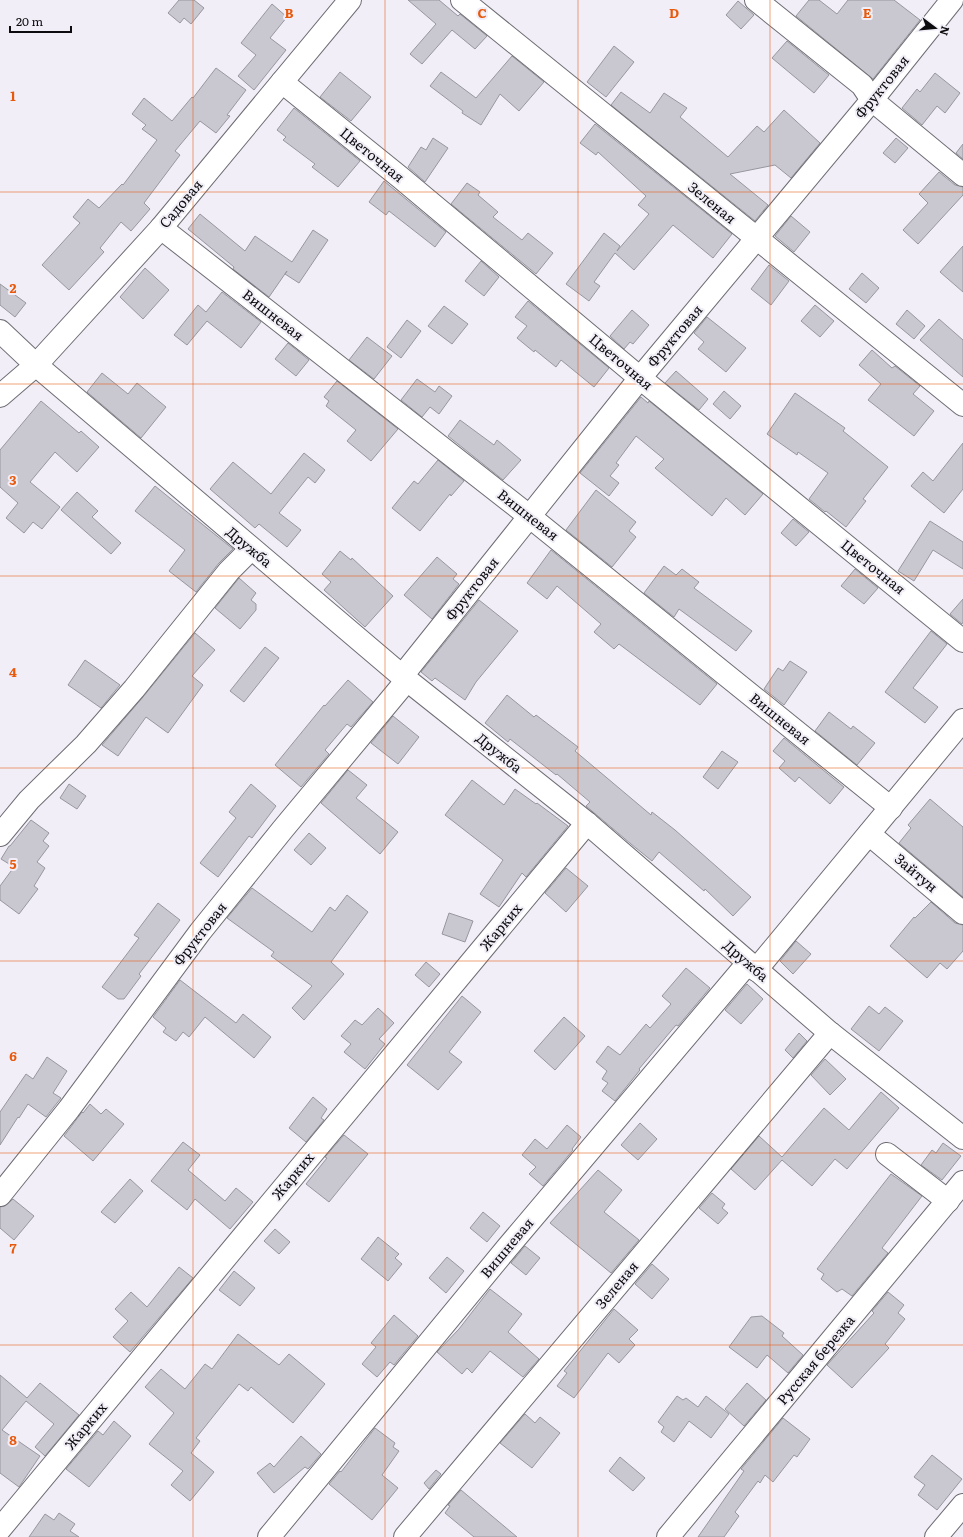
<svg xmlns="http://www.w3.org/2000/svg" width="963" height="1537" font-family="Literata,serif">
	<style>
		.building { fill: #c9c7cf; stroke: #98969e }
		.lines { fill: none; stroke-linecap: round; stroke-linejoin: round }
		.minor-casing { stroke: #6f6d74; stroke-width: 24 }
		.minor { stroke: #fff; stroke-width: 22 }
		.grid { fill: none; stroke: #e8590c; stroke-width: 1; stroke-opacity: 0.55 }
		.labels { text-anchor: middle; stroke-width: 4; stroke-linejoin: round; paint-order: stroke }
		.street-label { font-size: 14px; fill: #0c0c0e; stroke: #f1eef7 }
		.grid-label { font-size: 13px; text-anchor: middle; font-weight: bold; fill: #e8590c; stroke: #f1eef7; stroke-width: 4; stroke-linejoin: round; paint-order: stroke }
	</style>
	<rect width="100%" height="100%" fill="#f1eef7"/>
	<!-- building -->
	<g class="building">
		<polygon points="179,0 194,0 204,8 191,24 184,18 180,23 168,13"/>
		<polygon points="408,0 439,0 458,16 460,14 487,36 475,49 452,30 422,64 410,54 436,24"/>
		<polygon points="809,0 819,0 837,14 848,0 894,0 920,20 873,79 796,16"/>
		<polygon points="738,1 754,15 741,29 726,15"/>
		<polygon points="272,4 287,17 270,38 286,50 254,90 238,76 256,55 241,43"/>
		<polygon points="787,41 829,75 814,93 772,58"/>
		<polygon points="614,46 634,62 606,97 587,82"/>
		<polygon points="512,56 544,82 519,111 500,94 481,125 462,113 463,111 430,86 441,72 476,98"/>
		<polygon points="216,68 246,90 227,115 230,116 216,133 200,121 175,151 180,155 144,203 150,209 131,231 121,222 100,248 104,252 69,290 42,265 80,223 73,217 88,199 99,208 122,184 123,185 157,140 142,129 146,125 132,114 144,98 172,121 192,97 193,98"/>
		<polygon points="340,72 371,97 351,121 320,97"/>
		<polygon points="935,73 960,93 945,113 937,106 922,125 902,108 917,89 920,92"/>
		<polygon points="621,92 650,113 664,93 687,108 680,117 728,157 757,126 764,132 784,110 820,143 791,178 775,165 730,174 768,205 755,221 611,105"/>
		<polygon points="294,108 360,161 338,187 312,167 315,164 283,140 286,137 277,130"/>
		<polygon points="595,124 732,234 713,258 673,225 634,270 615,253 594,282 600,286 589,301 566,284 604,233 620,246 617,251 649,214 638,205 646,196 598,152 596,155 580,143"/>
		<polygon points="433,138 448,148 425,182 408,167 421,147 426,150"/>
		<polygon points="896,138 908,148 895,163 883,153"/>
		<polygon points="963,144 963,159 956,153"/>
		<polygon points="939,172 955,185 963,187 963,195 918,244 903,230 928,203 919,194"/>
		<polygon points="384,181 446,232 435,247 389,211 386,215 369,202"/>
		<polygon points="467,183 480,192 478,195 498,212 493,217 522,240 528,233 553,253 536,274 451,204"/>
		<polygon points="200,214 245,251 255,236 292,262 313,230 328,240 299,283 285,274 287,271 269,297 233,269 234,267 188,229"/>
		<polygon points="791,216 810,232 794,252 775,236"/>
		<polygon points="963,246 963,292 940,272"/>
		<polygon points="481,261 499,277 484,296 465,281"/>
		<polygon points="769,265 789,281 771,305 751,289"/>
		<polygon points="145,268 169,290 143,319 120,297"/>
		<polygon points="862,273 879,288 866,303 849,289"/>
		<polygon points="0,284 26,303 15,317 0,305"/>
		<polygon points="222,292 261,322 241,348 207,321 187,345 174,335 198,305 206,312"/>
		<polygon points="528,301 609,368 594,387 561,360 556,367 535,350 534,352 517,338 527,326 515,317"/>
		<polygon points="815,305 834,321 820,337 801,321"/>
		<polygon points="444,306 468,324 452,344 428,326"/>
		<polygon points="632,310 649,325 633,344 630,342 624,349 610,336"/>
		<polygon points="907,310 925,326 914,339 896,324"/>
		<polygon points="707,317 746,348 726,372 698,349 704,342 694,333"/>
		<polygon points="939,319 963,340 963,377 920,340"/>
		<polygon points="407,320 421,331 401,358 387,347"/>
		<polygon points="367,337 392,356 374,379 349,360"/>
		<polygon points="288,343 309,360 296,376 275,359"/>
		<polygon points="872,350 892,368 895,366 920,386 913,394 934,411 914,436 868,400 881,384 859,365"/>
		<polygon points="676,371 708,399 699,410 665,383"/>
		<polygon points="102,373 128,394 137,383 166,407 141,438 87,392"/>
		<polygon points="417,379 435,392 439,386 452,396 439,414 430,407 422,417 401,400"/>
		<polygon points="337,381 398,429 371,461 347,441 356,430 326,406 329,401 324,397"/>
		<polygon points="724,391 741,406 730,419 713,404"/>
		<polygon points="795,393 845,428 843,431 888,467 863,499 866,501 846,527 826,511 825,512 809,499 828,473 798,452 797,455 767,434"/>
		<polygon points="641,397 648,403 649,401 763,494 745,515 726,498 712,516 655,468 664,459 636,436 616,463 619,465 610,476 619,483 609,496 580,473"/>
		<polygon points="41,401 79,433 81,431 99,447 77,472 55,452 30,482 60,507 42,529 33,522 24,533 6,518 18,503 0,487 0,450"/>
		<polygon points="460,420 494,445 497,440 521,460 503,480 448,436"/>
		<polygon points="963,443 963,489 944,513 911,486 923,472 933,481"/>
		<polygon points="304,453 325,470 315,483 308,477 279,513 301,530 287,547 259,524 255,528 210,489 233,462 271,494"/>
		<polygon points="438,460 464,481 451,496 450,494 420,531 392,508 414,481 418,484"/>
		<polygon points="155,486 233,549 219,563 196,592 169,571 185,550 135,511"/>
		<polygon points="596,490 636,522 629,531 636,537 612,567 566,530"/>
		<polygon points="77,492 98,511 92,517 121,543 111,554 61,510"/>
		<polygon points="793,519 809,532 796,546 781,533"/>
		<polygon points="930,521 963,542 963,569 933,550 914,581 898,571"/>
		<polygon points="551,550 717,684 700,705 619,644 614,649 594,632 601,624 557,586 547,599 527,583"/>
		<polygon points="340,551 351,560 352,558 393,596 365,627 324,590 331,582 322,574"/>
		<polygon points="437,557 457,574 453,579 459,584 432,619 404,595"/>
		<polygon points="664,566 676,575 682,569 699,582 694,588 752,631 736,651 679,609 674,617 644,593"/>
		<polygon points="855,569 878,588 864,604 841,586"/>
		<polygon points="239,578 256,593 251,600 256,604 256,610 240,629 215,608"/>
		<polygon points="963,599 963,622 962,624 950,614"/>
		<polygon points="479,600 518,631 476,682 465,700 435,678 432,681 421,672"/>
		<polygon points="931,631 947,644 913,688 938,707 925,723 885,692"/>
		<polygon points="195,633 215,650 192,676 203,685 168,733 146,717 118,756 102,745 143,697"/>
		<polygon points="265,647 279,658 244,702 230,691"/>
		<polygon points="85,660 120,685 101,708 68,685"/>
		<polygon points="790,661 807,672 784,705 764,689 778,668 783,671"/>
		<polygon points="348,680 373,702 351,727 347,724 325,750 329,754 301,787 275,765 324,705 325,706"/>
		<polygon points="507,695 534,717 536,715 578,747 575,751 651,815 652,812 675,830 751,897 733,916 705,889 704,891 659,852 652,861 631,844 586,806 590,802 557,774 556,775 510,739 508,742 485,723"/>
		<polygon points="829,712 851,729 853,726 875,743 857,765 815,731"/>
		<polygon points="393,716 419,737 398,764 371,743"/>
		<polygon points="784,738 844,787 830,804 799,777 795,782 779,768 785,761 773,751"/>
		<polygon points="722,751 738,762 718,789 703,777"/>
		<polygon points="348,770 367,785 356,798 398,832 380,854 321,803"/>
		<polygon points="472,780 504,805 515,789 536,804 537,803 568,826 526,877 522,873 499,907 480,894 503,860 445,815"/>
		<polygon points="69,784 86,796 77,809 60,798"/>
		<polygon points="251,784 276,806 252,838 249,836 218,877 200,863 236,818 229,812"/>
		<polygon points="930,799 963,827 963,897 899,843 911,828 908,825"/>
		<polygon points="31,820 49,833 43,841 49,846 37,862 45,868 34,886 38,889 19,914 0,900 0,886 14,867 1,859 9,846 10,846"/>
		<polygon points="309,833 326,848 311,865 294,850"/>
		<polygon points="566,868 588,886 566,912 545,893"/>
		<polygon points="252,888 312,932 330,907 335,911 347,895 368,912 331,962 344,974 304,1020 292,1008 312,986 271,956 274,952 227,918"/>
		<polygon points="931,902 955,923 963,925 963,951 947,969 940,963 927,978 890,946 914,917 915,918"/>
		<polygon points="158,903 180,920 139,974 141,976 124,999 118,999 102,987 139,938 134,935"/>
		<polygon points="449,913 473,921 465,942 442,934"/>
		<polygon points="796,941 811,954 793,974 780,961"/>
		<polygon points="426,962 440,974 429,987 415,975"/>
		<polygon points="686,968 710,988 678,1026 676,1025 639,1069 640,1070 615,1101 602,1091 608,1083 602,1079 607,1071 596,1062 608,1046 620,1055 646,1024 650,1028 671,1004 662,996"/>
		<polygon points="180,980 236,1023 243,1014 271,1037 254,1058 205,1017 189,1037 183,1032 176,1041 163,1032 166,1028 153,1017"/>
		<polygon points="747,984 763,999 741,1024 725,1010"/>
		<polygon points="462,996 481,1012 449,1052 462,1062 438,1090 407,1065"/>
		<polygon points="869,1006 879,1014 885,1007 903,1021 879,1051 851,1029"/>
		<polygon points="378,1008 394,1023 379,1039 385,1044 365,1069 344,1052 351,1044 341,1036 355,1020 362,1025"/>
		<polygon points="564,1017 585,1036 555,1070 534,1051"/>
		<polygon points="799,1033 807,1041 793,1058 785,1050"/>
		<polygon points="47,1057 67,1071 53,1093 61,1098 46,1117 28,1104 19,1118 18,1117 0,1145 0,1112 26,1074 33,1079"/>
		<polygon points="825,1059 846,1079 830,1095 811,1075"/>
		<polygon points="881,1092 899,1108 847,1169 835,1159 812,1186 782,1160 755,1190 731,1169 759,1136 782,1157 824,1108 849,1130"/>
		<polygon points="313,1097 327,1109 321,1118 324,1120 306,1142 289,1128"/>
		<polygon points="90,1104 101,1114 106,1109 124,1124 93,1161 64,1136 82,1112 83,1113"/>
		<polygon points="640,1123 657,1139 638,1160 621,1145"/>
		<polygon points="567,1125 581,1137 572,1149 573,1150 543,1186 529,1174 536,1167 522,1155 535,1139 547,1149"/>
		<polygon points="344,1135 368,1154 329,1202 306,1184 327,1158 325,1157"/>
		<polygon points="183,1142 200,1155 188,1170 225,1201 236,1188 253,1202 230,1229 195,1199 187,1210 151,1181"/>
		<polygon points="943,1143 961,1156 942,1180 921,1165 932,1150 936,1153"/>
		<polygon points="598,1170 622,1190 604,1212 639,1240 611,1273 550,1223"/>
		<polygon points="891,1174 922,1196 882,1248 888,1253 852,1296 842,1289 837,1292 821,1279 824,1274 817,1269"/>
		<polygon points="130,1179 143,1191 115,1223 101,1212"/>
		<polygon points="712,1193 725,1204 722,1208 728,1213 718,1224 699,1208"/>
		<polygon points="13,1199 34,1216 14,1240 0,1228 0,1207 5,1206"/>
		<polygon points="483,1212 500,1226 487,1242 470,1228"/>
		<polygon points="275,1229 290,1242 279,1254 264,1241"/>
		<polygon points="378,1237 399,1254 395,1258 402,1264 388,1281 361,1259"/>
		<polygon points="525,1246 540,1258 526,1275 511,1263"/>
		<polygon points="447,1257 464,1271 446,1293 429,1278"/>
		<polygon points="652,1264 669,1279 652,1299 635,1284"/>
		<polygon points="179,1267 193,1278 130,1352 113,1337 128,1321 115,1309 131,1292 147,1307"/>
		<polygon points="234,1271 255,1288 240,1306 219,1290"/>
		<polygon points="490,1289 522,1314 508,1332 539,1359 523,1377 490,1351 472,1373 467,1368 462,1374 437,1352 459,1329"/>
		<polygon points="888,1292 904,1305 898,1313 905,1319 885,1344 889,1348 852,1388 827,1365 874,1313 872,1311"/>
		<polygon points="614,1309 638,1330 629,1339 635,1345 619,1363 608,1353 574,1398 557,1386 567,1373 564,1371"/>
		<polygon points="394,1315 418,1336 394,1365 390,1362 377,1377 362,1364 376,1347 371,1343"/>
		<polygon points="762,1316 784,1333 782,1336 803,1355 788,1373 767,1355 757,1368 729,1347 751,1317"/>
		<polygon points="238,1334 279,1365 289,1354 325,1384 293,1423 251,1387 248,1391 239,1384 196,1438 200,1441 191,1453 214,1472 190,1501 171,1485 183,1471 149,1444 174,1413 145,1387 161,1369 185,1389 205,1364 212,1369"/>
		<polygon points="0,1375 27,1398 40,1383 79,1415 45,1456 35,1447 54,1424 26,1401 2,1430 40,1456 19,1487 0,1473"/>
		<polygon points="747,1383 766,1400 744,1426 725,1409"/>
		<polygon points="677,1396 683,1400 686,1398 698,1407 706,1396 729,1414 711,1438 689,1421 674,1442 661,1432 664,1427 658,1422"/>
		<polygon points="525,1414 535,1423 540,1417 560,1433 532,1468 500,1443"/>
		<polygon points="783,1418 810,1439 797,1457 794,1455 773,1482 765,1475 760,1483 758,1481 735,1512 739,1516 724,1537 698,1537 744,1471 741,1469"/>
		<polygon points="114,1421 131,1436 89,1487 66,1469 98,1431 103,1435"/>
		<polygon points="375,1428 395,1443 393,1447 399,1451 382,1475 398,1488 372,1520 329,1484 340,1471 341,1472"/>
		<polygon points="301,1436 321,1454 309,1468 308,1469 305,1467 274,1493 257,1473 270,1463 274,1467"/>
		<polygon points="932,1455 962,1479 937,1510 918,1495 925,1485 914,1477"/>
		<polygon points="620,1457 645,1478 633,1491 609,1471"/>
		<polygon points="436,1470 441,1474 429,1489 424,1483"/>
		<polygon points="461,1490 517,1537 474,1537 445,1513 450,1506 448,1505"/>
		<polygon points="59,1513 75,1524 70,1531 79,1537 29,1537 45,1514 54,1520"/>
	</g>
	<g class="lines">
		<defs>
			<g id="minor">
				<polyline points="462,0 963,405"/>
				<polyline points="756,0 862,85 872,100 963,175"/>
				<polyline points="282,82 401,178 640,378 963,641"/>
				<polyline points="161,228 529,516 891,808"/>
				<polyline points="0,331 36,365 402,676 587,823 830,1033 963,1138"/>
				<polyline points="0,396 36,365 161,228 350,0"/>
				<polyline points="402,676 640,378 872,100 952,0"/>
				<polyline points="869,834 963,913"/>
				<polyline points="0,835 29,800 86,744 134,689 229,571 251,549"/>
				<polyline points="756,970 963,720"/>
				<polyline points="887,1154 948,1201"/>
				<polyline points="0,1195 69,1109 200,932 283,829 407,680"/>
				<polyline points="0,1529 587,823"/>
				<polyline points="269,1537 507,1248 748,963"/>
				<polyline points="405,1537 830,1033"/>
				<polyline points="668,1537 963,1182"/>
				<polyline points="936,1537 963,1505"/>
			</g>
		</defs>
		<!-- minor casing -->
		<use href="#minor" class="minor-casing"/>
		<!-- minor -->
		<use href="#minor" class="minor"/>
	</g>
	<!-- grid -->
	<path class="grid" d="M193,0V1537M385,0V1537M578,0V1537M770,0V1537M0,192H963M0,384H963M0,576H963M0,768H963M0,961H963M0,1153H963M0,1345H963"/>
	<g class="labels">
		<!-- street labels -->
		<g class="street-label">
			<text transform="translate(882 87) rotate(-51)" y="5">Фруктовая</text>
			<text transform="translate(372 155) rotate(39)" y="5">Цветочная</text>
			<text transform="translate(712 203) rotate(39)" y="5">Зеленая</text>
			<text transform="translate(181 204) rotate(-50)" y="5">Садовая</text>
			<text transform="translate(273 315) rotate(38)" y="5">Вишневая</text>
			<text transform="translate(675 336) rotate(-50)" y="5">Фруктовая</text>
			<text transform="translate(621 362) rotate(40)" y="5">Цветочная</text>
			<text transform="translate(528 515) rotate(38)" y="5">Вишневая</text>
			<text transform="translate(249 547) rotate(40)" y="5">Дружба</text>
			<text transform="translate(873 567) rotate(39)" y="5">Цветочная</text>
			<text transform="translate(472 589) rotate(-52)" y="5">Фруктовая</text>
			<text transform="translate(780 719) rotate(39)" y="5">Вишневая</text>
			<text transform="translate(499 753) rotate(39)" y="5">Дружба</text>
			<text transform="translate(916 873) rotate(40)" y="5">Зайтун</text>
			<text transform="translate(501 927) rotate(-50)" y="5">Жарких</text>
			<text transform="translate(200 934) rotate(-52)" y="5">Фруктовая</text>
			<text transform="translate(746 961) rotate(41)" y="5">Дружба</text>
			<text transform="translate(293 1176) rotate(-50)" y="5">Жарких</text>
			<text transform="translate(507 1248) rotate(-50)" y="5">Вишневая</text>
			<text transform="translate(617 1285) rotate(-50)" y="5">Зеленая</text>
			<text transform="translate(816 1360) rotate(-50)" y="5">Русская березка</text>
			<text transform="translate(86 1426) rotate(-50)" y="5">Жарких</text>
		</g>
	</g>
	<g class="grid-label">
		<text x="289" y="18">B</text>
		<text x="482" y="18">C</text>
		<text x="674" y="18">D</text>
		<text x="867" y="18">E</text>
		<text x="13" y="101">1</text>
		<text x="13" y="293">2</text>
		<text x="13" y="485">3</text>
		<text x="13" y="677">4</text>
		<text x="13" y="869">5</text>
		<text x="13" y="1061">6</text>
		<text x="13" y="1253">7</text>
		<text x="13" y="1445">8</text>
	</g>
	<!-- north arrow -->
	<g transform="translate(935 28) rotate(106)" stroke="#f1eef7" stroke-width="3" paint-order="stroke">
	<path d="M0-3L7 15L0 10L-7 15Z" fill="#0c0c0e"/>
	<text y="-6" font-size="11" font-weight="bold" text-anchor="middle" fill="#0c0c0e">N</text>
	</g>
	<!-- scale -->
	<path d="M10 26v6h61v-6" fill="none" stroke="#0c0c0e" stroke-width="2"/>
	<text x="16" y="26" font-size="12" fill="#0c0c0e" stroke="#f1eef7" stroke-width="3" paint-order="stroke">20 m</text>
</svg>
